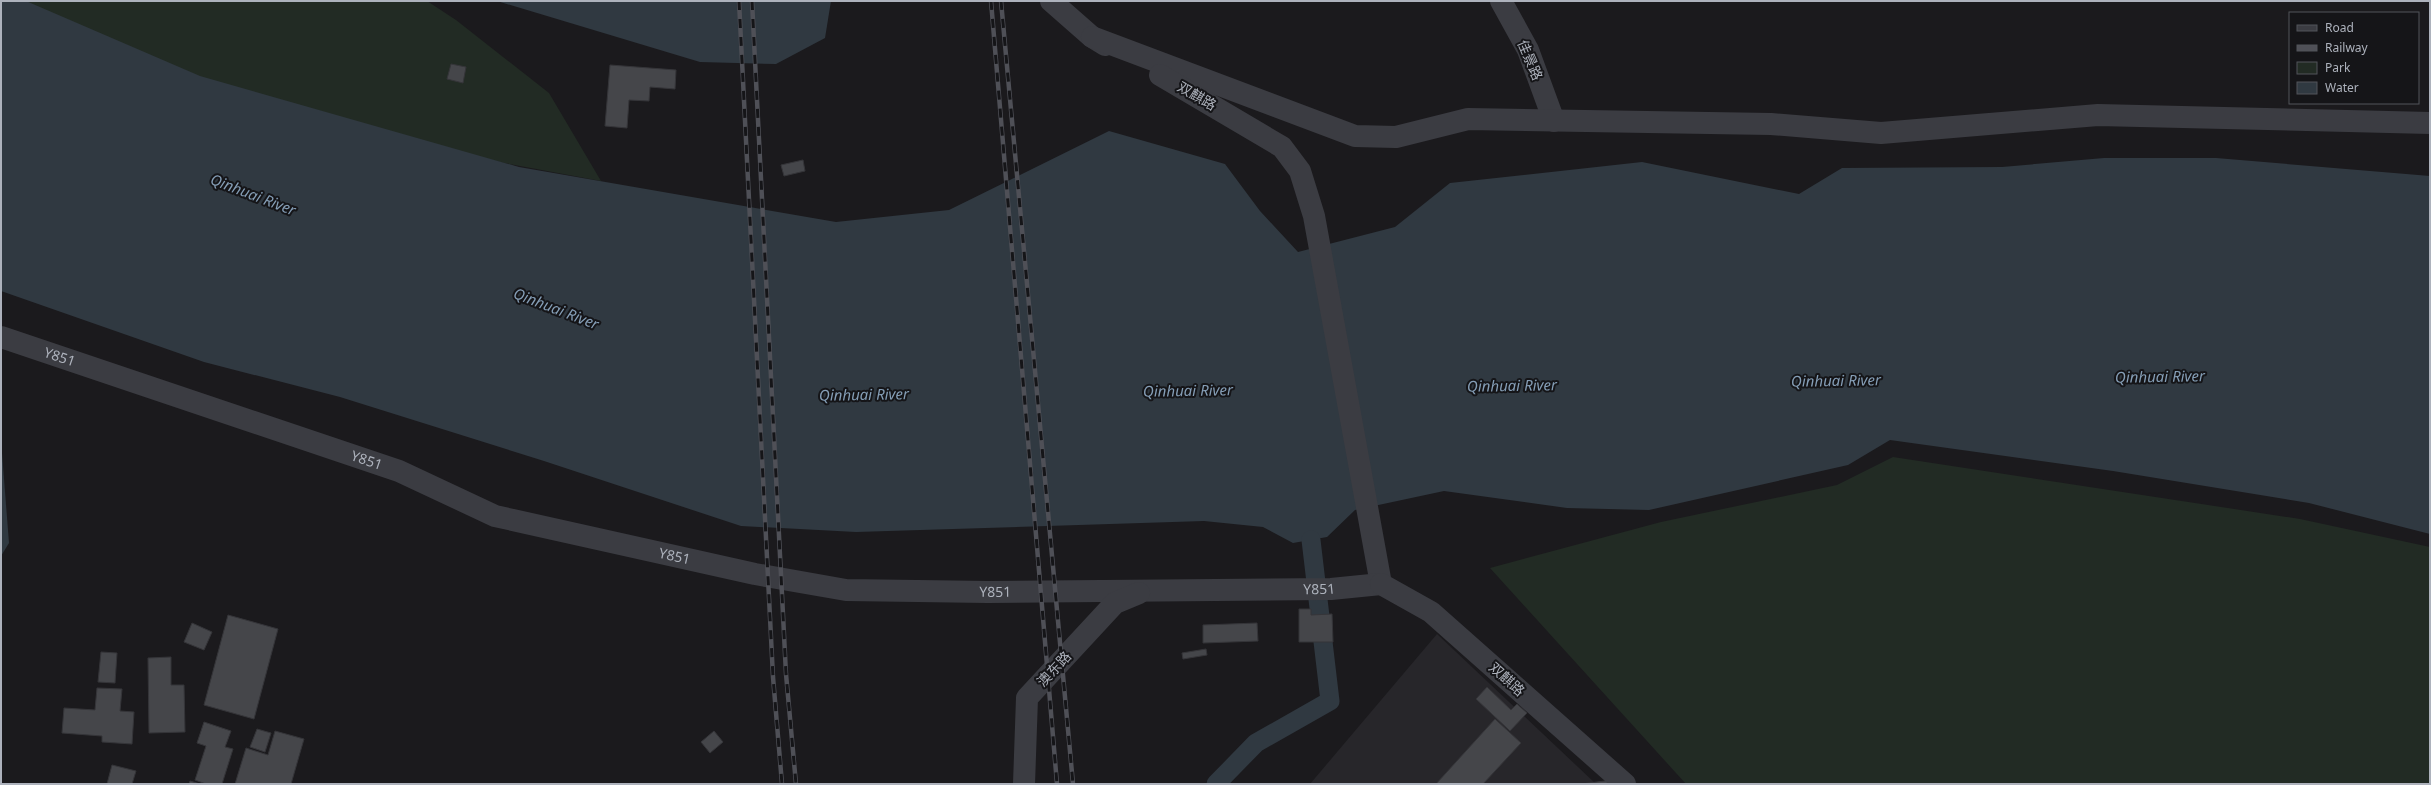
<svg xmlns="http://www.w3.org/2000/svg" width="2431" height="785" font-family="'Noto Sans','Noto Sans SC',sans-serif">
	<style>
		.built { fill: #27262a }
		.green { fill: #222b24 }
		.water { fill: #303941 }
		.lines { fill: none; stroke-linecap: round; stroke-linejoin: round }
		.canal { stroke: #303941; stroke-width: 19 }
		.building { fill: #45464a; stroke: #353539 }
		.minor { stroke: #3b3c42; stroke-width: 22 }
		.rail-casing { stroke: #4f5057; stroke-width: 4.5 }
		.rail { stroke: #151518; stroke-width: 3; stroke-dasharray: 9; stroke-linecap: butt }
		.labels { text-anchor: middle; stroke-width: 4; stroke-linejoin: round; paint-order: stroke }
		.street-label { font-size: 14px; fill: #adb2bc; stroke: #151518 }
		.water-label { font-size: 15px; font-style: italic; fill: #859eb6; stroke: #151518 }
	</style>
	<rect width="100%" height="100%" fill="#1b1a1d"/>
	<!-- built -->
	<polygon class="built" points="1437,634 1596,784 1310,784"/>
	<!-- green -->
	<g class="green">
		<polygon points="10,1 427,1 456,20 549,93 601,181 504,163 186,81"/>
		<polygon points="1893,457 2300,519 2430,547 2430,784 1686,784 1490,568 1661,522 1837,485"/>
	</g>
	<!-- water -->
	<g class="water">
		<polygon points="1,1 26,1 200,76 519,167 836,222 949,210 1109,131 1225,164 1260,211 1298,252 1395,227 1450,183 1642,162 1799,194 1842,168 2002,167 2104,158 2216,158 2430,176 2430,534 2309,503 2113,471 1890,440 1848,465 1649,510 1567,508 1444,491 1355,510 1327,537 1293,543 1263,527 1204,521 856,532 741,526 544,461 340,397 204,362 1,291"/>
		<polygon points="497,1 831,1 825,38 776,64 700,62"/>
		<polygon points="1,440 9,543 1,556"/>
	</g>
	<g class="lines">
		<!-- canal -->
		<polyline class="canal" points="1216,784 1256,743 1330,701 1311,540"/>
	</g>
	<!-- building -->
	<g class="building">
		<polygon points="451,64 466,67 463,83 447,79"/>
		<polygon points="610,65 676,70 675,89 650,87 649,101 629,100 627,128 605,126"/>
		<polygon points="803,160 805,171 784,176 781,165"/>
		<polygon points="1299,609 1311,609 1311,615 1332,614 1333,642 1299,642"/>
		<polygon points="228,615 278,629 254,719 204,705"/>
		<polygon points="192,623 212,632 204,650 184,642"/>
		<polygon points="1257,623 1258,641 1203,643 1203,625"/>
		<polygon points="1206,649 1207,655 1183,659 1182,653"/>
		<polygon points="101,652 117,653 115,683 98,682"/>
		<polygon points="171,657 171,685 184,685 185,732 149,733 148,658"/>
		<polygon points="1487,687 1511,710 1517,704 1527,713 1510,731 1476,699"/>
		<polygon points="97,688 122,689 120,711 134,712 132,744 102,742 102,736 62,733 64,708 95,710"/>
		<polygon points="1495,719 1521,743 1483,784 1436,784"/>
		<polygon points="204,722 231,731 225,747 233,749 222,784 206,784 195,780 206,746 197,743"/>
		<polygon points="257,729 271,733 265,752 250,747"/>
		<polygon points="275,731 304,739 291,784 235,784 246,748 268,755"/>
		<polygon points="714,731 723,742 710,753 701,742"/>
		<polygon points="112,765 136,771 132,784 107,784"/>
		<polygon points="1621,779 1626,784 1581,784"/>
		<polygon points="190,781 200,784 189,784"/>
	</g>
	<g class="lines">
		<!-- minor -->
		<g class="minor">
			<polyline points="1051,1 1092,37 1105,45"/>
			<polyline points="1501,1 1528,50 1554,121"/>
			<polyline points="1092,37 1355,136 1396,137 1468,119 1771,124 1881,133 2098,115 2430,123"/>
			<polyline points="1160,75 1282,147 1300,171 1314,216 1381,584"/>
			<path id="s1" d="M1,337L399,471L495,516L755,574L846,590L988,592L1331,589L1381,584"/>
			<polyline points="1381,584 1431,612 1625,784"/>
			<polyline points="1024,784 1027,698 1115,603 1139,593"/>
		</g>
		<defs>
			<g id="rail">
				<polyline points="739,1 773,677 782,784"/>
				<polyline points="752,1 786,674 796,784"/>
				<polyline points="991,1 1057,784"/>
				<polyline points="1001,1 1073,784"/>
			</g>
		</defs>
		<!-- rail casing -->
		<use href="#rail" class="rail-casing"/>
		<!-- rail -->
		<use href="#rail" class="rail"/>
	</g>
	<g class="labels">
		<!-- street labels -->
		<g class="street-label">
			<text transform="translate(1530 60) rotate(67)" y="5">佳景路</text>
			<text transform="translate(1197 96) rotate(30)" y="5">双麒路</text>
			<text dy="5" stroke="none"><textPath href="#s1" startOffset="62">Y851</textPath></text>
			<text dy="5" stroke="none"><textPath href="#s1" startOffset="386">Y851</textPath></text>
			<text dy="5" stroke="none"><textPath href="#s1" startOffset="710">Y851</textPath></text>
			<text dy="5" stroke="none"><textPath href="#s1" startOffset="1358">Y851</textPath></text>
			<text dy="5" stroke="none"><textPath href="#s1" startOffset="1034">Y851</textPath></text>
			<text transform="translate(1054 669) rotate(-47)" y="5">澳东路</text>
			<text transform="translate(1507 679) rotate(42)" y="5">双麒路</text>
		</g>
		<!-- water labels -->
		<g class="water-label">
			<text transform="translate(253 195) rotate(21)" y="5">Qinhuai River</text>
			<text transform="translate(556 309) rotate(21)" y="5">Qinhuai River</text>
			<text transform="translate(2160 377) rotate(-1)" y="5">Qinhuai River</text>
			<text transform="translate(1836 381) rotate(-1)" y="5">Qinhuai River</text>
			<text transform="translate(1512 386) rotate(-1)" y="5">Qinhuai River</text>
			<text transform="translate(1188 391) rotate(-1)" y="5">Qinhuai River</text>
			<text transform="translate(864 395) rotate(-1)" y="5">Qinhuai River</text>
		</g>
	</g>
	<!-- border -->
	<rect width="2431" height="785" fill="none" stroke="#adb2bc" stroke-width="4"/>
	<!-- legend -->
	<rect x="2289" y="12" width="130" height="92" fill="#151518" stroke="#52545a"/>
	<rect x="2297" y="25" width="20" height="6" fill="#3b3c42" stroke="#52545a"/>
	<text x="2325" y="32" font-size="12" fill="#adb2bc">Road</text>
	<rect x="2297" y="45" width="20" height="6" fill="#4f5057" stroke="#52545a"/>
	<text x="2325" y="52" font-size="12" fill="#adb2bc">Railway</text>
	<rect x="2297" y="62" width="20" height="12" fill="#222b24" stroke="#52545a"/>
	<text x="2325" y="72" font-size="12" fill="#adb2bc">Park</text>
	<rect x="2297" y="82" width="20" height="12" fill="#303941" stroke="#52545a"/>
	<text x="2325" y="92" font-size="12" fill="#adb2bc">Water</text>
</svg>
